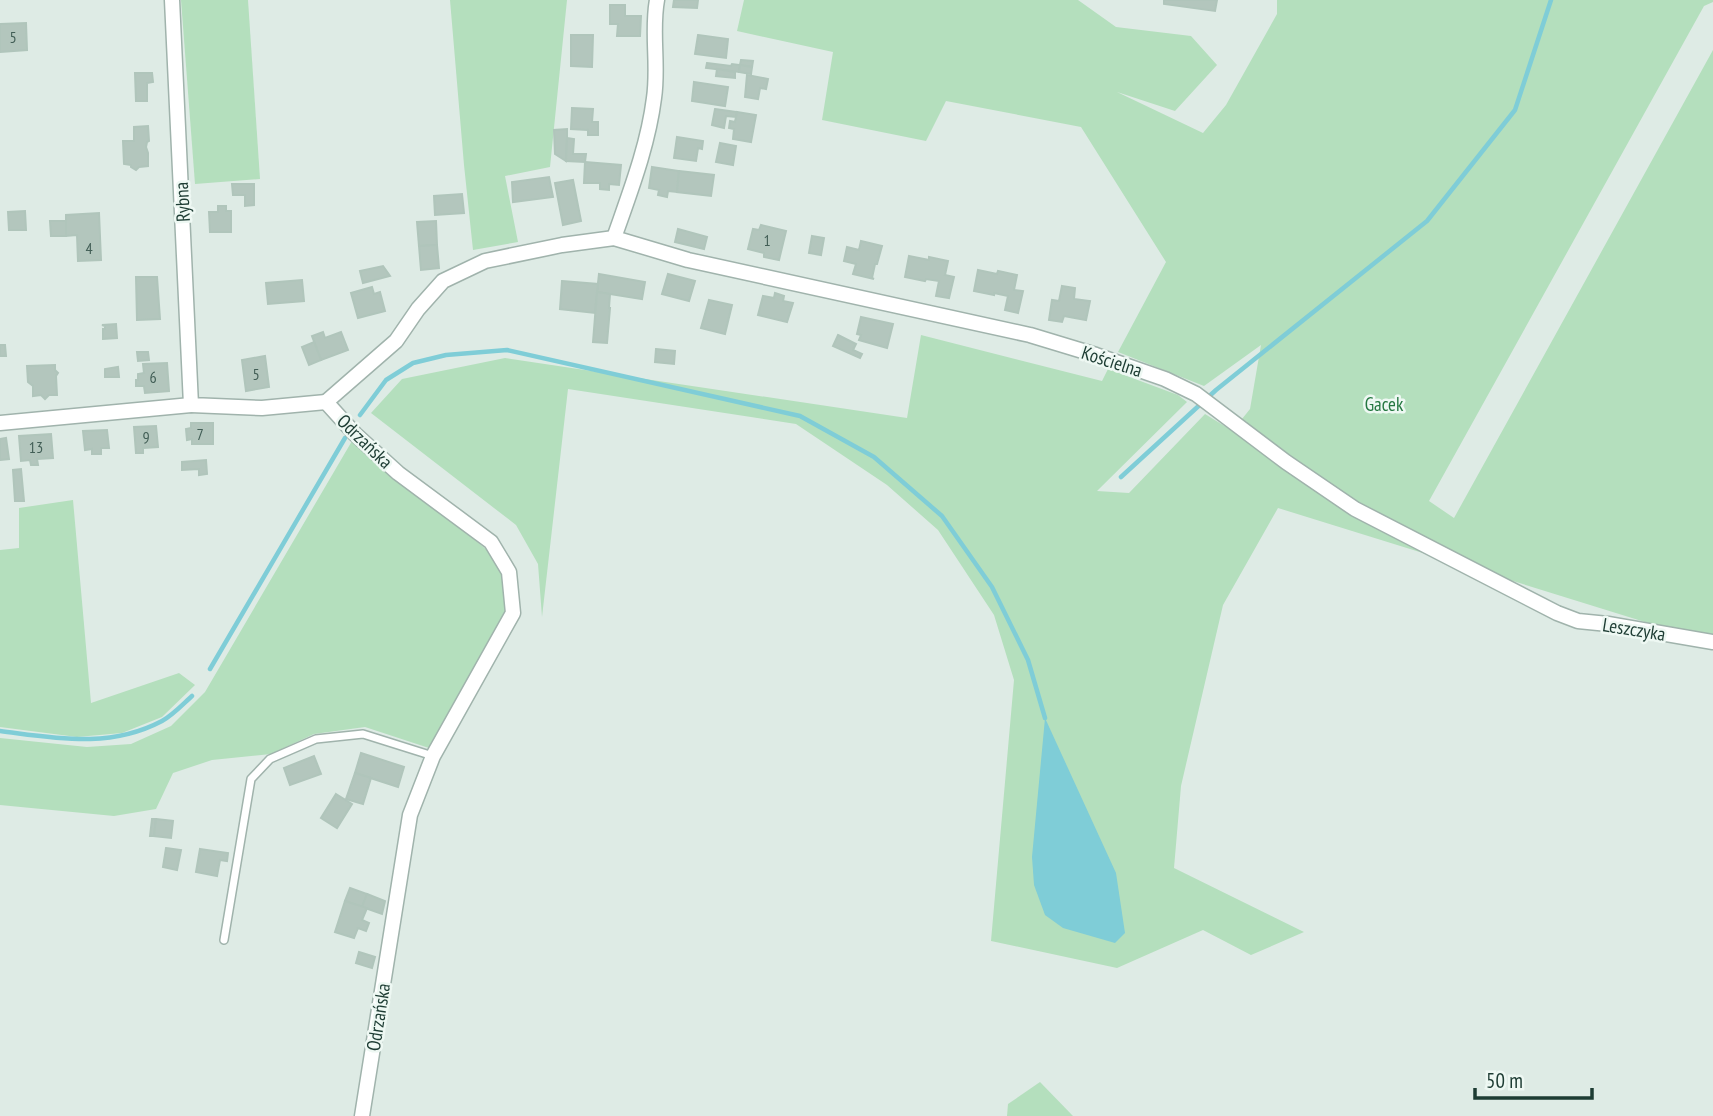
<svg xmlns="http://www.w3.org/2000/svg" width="1713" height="1116" font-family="'PT Sans Narrow',sans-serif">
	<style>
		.green { fill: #b4dfbd }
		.water { fill: #7fcdd7 }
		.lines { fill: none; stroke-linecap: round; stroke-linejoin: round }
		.stream { stroke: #7fcdd7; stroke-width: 4.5 }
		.building { fill: #b3c6bd; stroke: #b0c5bb; stroke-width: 2 }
		.service-casing { stroke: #a0b3ac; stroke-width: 10 }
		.minor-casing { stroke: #a0b3ac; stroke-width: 17 }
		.service { stroke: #fff; stroke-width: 7 }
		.minor { stroke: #fff; stroke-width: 14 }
		.labels { text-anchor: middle; stroke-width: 5; stroke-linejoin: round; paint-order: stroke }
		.number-label { font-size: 16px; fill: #425e56 }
		.street-label { font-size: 19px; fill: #1d3c33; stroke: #eef8f3 }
		.park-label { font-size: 19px; fill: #247740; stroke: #eef8f3 }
	</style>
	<rect width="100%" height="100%" fill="#deebe5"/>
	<!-- green -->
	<g class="green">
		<polygon points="181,0 248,0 260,179 195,184"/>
		<polygon points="450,0 567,0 550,167 505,176 518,242 473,250 464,165"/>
		<polygon points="744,0 1078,0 1116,27 1191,36 1217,65 1175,111 1117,92 1203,133 1226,105 1277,14 1277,0 1713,0 1713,2 1704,6 1429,501 1454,518 1713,50 1713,636 1661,627 1278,508 1223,605 1181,786 1174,868 1304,932 1251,955 1203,930 1117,968 991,941 1014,680 994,615 938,530 887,485 796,424 568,389 542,617 538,564 516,525 371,413 402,379 505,358 907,418 921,335 1102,381 1108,369 1178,395 1187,402 1097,491 1129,493 1205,414 1244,438 1247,422 1242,419 1250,409 1261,345 1204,386 1118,352 1166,262 1081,127 946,101 926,141 822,120 833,52 737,31"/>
		<polygon points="352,441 398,482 453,522 487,550 503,572 506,610 429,748 365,727 314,734 271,754 212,760 173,773 156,809 114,816 0,805 0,738 87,747 131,744 171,726 205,692"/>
		<polygon points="73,500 91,703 179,673 195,685 162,717 122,733 77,737 0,727 0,550 19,548 19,508"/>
		<polygon points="1040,1082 1073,1116 1007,1116 1008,1104"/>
	</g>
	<!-- water -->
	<polygon class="water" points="1045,718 1116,873 1125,933 1115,943 1063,928 1045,915 1034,885 1032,857"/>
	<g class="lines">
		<!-- stream -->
		<g class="stream">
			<polyline points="360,415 386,380 413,363 446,355 507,350 800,416 874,457 942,516 992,587 1028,660 1045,718"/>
			<polyline points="1121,477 1216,390 1427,221 1515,110 1551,0"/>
			<polyline points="210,669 345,438"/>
			<path d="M0,731C56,738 109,749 162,721C173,715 183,704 192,696"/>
		</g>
	</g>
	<!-- building -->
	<g class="building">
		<polygon points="674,0 698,0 697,8 673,7"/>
		<polygon points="1164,0 1217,0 1215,11 1164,4"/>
		<polygon points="610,5 625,5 625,16 641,16 640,36 617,36 618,24 610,24"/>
		<polygon points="26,23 27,50 0,52 0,24"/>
		<polygon points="571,35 593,35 592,67 571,66"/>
		<polygon points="698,35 728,39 726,58 695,54"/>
		<polygon points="741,60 753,61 752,67 740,65"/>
		<polygon points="707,63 731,66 732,64 740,65 739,72 706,68"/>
		<polygon points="740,65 752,67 751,74 739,72"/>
		<polygon points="717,69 735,72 735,78 716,76"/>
		<polygon points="135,73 152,73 153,82 147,83 147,101 136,101"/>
		<polygon points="747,75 768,79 766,89 760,88 758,99 745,97"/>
		<polygon points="694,82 728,87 725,106 692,101"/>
		<polygon points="572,108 593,109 592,122 598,122 598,135 588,135 588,130 571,129"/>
		<polygon points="715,109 737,112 736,117 726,116 724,128 712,125"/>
		<polygon points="737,112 756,115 751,142 733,139 734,129 729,128 730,121 735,122"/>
		<polygon points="148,126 149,141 147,142 146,147 148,153 148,166 139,167 136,170 131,167 131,165 124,164 123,141 134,141 134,127"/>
		<polygon points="567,129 567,138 566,161 555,154 554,130"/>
		<polygon points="677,137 703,141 702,149 698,148 696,161 674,158"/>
		<polygon points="567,138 574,139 573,154 586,154 585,162 566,161"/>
		<polygon points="720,143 736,146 733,165 716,162"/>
		<polygon points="585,162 621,165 619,185 609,184 609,190 600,189 600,183 584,183"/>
		<polygon points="652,167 679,171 677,192 668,191 667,197 658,195 659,190 649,188"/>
		<polygon points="679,171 714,175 711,196 677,192"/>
		<polygon points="549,177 553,197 513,202 512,182"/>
		<polygon points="573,180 581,221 563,225 555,183"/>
		<polygon points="232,184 254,184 254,205 245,206 245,195 233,195"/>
		<polygon points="462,194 464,213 435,215 434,196"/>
		<polygon points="218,206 226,206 226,211 231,211 231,232 210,232 209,212 218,212"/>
		<polygon points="25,211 26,230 9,230 8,212"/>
		<polygon points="99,213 101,260 78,261 77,235 66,236 66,215"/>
		<polygon points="50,221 66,221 66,236 51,236"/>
		<polygon points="436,221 437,245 419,246 417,222"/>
		<polygon points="761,225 786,231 779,260 764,257 764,253 748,249 753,229 759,230"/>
		<polygon points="678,229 707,237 704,249 675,242"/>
		<polygon points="812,236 824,238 821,255 809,253"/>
		<polygon points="861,241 882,246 877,264 875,264 872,278 874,279 853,274 856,264 844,261 847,247 859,250"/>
		<polygon points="437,245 439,268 421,270 419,246"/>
		<polygon points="909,256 929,260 929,257 948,261 945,275 954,277 949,298 936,296 939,281 926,279 925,281 905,277"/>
		<polygon points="383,266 390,276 363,283 360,271"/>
		<polygon points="978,270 997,274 998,271 1017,275 1014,290 1023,291 1018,313 1005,310 1008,296 994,293 994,295 974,291"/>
		<polygon points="599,274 645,282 642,299 597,292"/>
		<polygon points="668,274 695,281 689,301 662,294"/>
		<polygon points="136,277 157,277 160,319 137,320"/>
		<polygon points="302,280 304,301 268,304 266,283"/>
		<polygon points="562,281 598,284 595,313 560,309"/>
		<polygon points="1062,286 1075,288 1074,299 1090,301 1086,320 1064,316 1062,322 1049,320 1052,300 1059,301"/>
		<polygon points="372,287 374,294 380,292 385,311 358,318 351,293"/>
		<polygon points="597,292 610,294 609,308 610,308 607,343 593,342"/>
		<polygon points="775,293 784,296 783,301 793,303 787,322 758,315 763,296 774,298"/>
		<polygon points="709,300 732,305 725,334 701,328"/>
		<polygon points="861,317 893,324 887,348 859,340 861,335 857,334"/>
		<polygon points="116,324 117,338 103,339 103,329 105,329 105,326 102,325"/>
		<polygon points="323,332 325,338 341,332 348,350 321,360 312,336"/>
		<polygon points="838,335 856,344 853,350 862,354 860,358 833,346"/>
		<polygon points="314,342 321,360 309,365 302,347"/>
		<polygon points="0,345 5,345 6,356 0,356"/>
		<polygon points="656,349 675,351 674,364 655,362"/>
		<polygon points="137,352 148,352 149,360 138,361"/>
		<polygon points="265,356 269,387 246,391 242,360"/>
		<polygon points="167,363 169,391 145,393 144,386 136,386 136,380 138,380 138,374 144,373 143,364"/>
		<polygon points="55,365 55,370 58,373 56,376 57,395 49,395 45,399 41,395 33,396 33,386 28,382 27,366"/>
		<polygon points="118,367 119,377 105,377 105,369"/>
		<polygon points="191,423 213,423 213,444 192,444 192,439 187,440 186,429 191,428"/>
		<polygon points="156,426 158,447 143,448 143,453 136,453 134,427"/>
		<polygon points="107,430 109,448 101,448 101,454 92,454 92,449 85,450 83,431"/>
		<polygon points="51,434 53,458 37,459 38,465 31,465 30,460 21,461 19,436"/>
		<polygon points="6,438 9,459 0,460 0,439"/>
		<polygon points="206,460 207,474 199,475 199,469 182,470 182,462"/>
		<polygon points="21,469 24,501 15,501 13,470"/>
		<polygon points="361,753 404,767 398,787 355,773"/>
		<polygon points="314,756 321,774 290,785 284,768"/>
		<polygon points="355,773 371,778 363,804 346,799"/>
		<polygon points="336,794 352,804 337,828 321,818"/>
		<polygon points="152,819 156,819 154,836 150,836"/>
		<polygon points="156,819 173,821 171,838 154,836"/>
		<polygon points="166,848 181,850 177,870 163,867"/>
		<polygon points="200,849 228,853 227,861 220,860 217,876 196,872"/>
		<polygon points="350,888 367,894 362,907 345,901"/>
		<polygon points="367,894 385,901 382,914 362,907"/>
		<polygon points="345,901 367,908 362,920 369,923 366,931 358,928 354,938 335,932"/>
		<polygon points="359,952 375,957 372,968 356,963"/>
	</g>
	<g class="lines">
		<defs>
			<polyline id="service" points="224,940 251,779 270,759 316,739 363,734 433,756"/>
			<g id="minor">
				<polyline points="172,0 191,405 262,408 326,402"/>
				<path d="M614,238C630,192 648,146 654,98C659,65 651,32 657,0"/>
				<polyline points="326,402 396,341 418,309 443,281 485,261 562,245 614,238 688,260 1030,335 1096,355 1165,379 1196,394 1286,462 1355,509 1557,613 1578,621 1608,624 1713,642"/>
				<polyline points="326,402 355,434 398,473 491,542 509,572 513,613 433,756 410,815 362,1116"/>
				<polyline points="0,423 191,405"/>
			</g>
		</defs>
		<!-- service casing -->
		<use href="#service" class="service-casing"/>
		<!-- minor casing -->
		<use href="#minor" class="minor-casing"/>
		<!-- service -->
		<use href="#service" class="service"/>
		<!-- minor -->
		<use href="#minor" class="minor"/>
	</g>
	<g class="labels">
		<!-- number labels -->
		<g class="number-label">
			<text x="13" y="43">5</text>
			<text x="767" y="246">1</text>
			<text x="89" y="254">4</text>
			<text x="256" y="380">5</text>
			<text x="153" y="383">6</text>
			<text x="200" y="440">7</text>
			<text x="146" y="443">9</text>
			<text x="36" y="453">13</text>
		</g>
		<!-- street labels -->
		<g class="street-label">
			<text transform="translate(182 202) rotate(-93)" y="7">Rybna</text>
			<text transform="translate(1112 361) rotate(18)" y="7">Kościelna</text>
			<text transform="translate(365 441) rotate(44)" y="7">Odrzańska</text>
			<text transform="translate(1634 629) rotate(9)" y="7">Leszczyka</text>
			<text transform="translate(378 1017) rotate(-81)" y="7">Odrzańska</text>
		</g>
		<!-- park labels -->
		<g class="park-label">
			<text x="1384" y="411">Gacek</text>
		</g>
	</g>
	<!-- scale -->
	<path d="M1475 1088v10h117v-10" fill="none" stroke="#1d3c33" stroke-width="3.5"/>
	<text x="1486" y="1088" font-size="21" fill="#1d3c33" stroke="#eef8f3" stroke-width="5" paint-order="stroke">50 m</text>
</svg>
